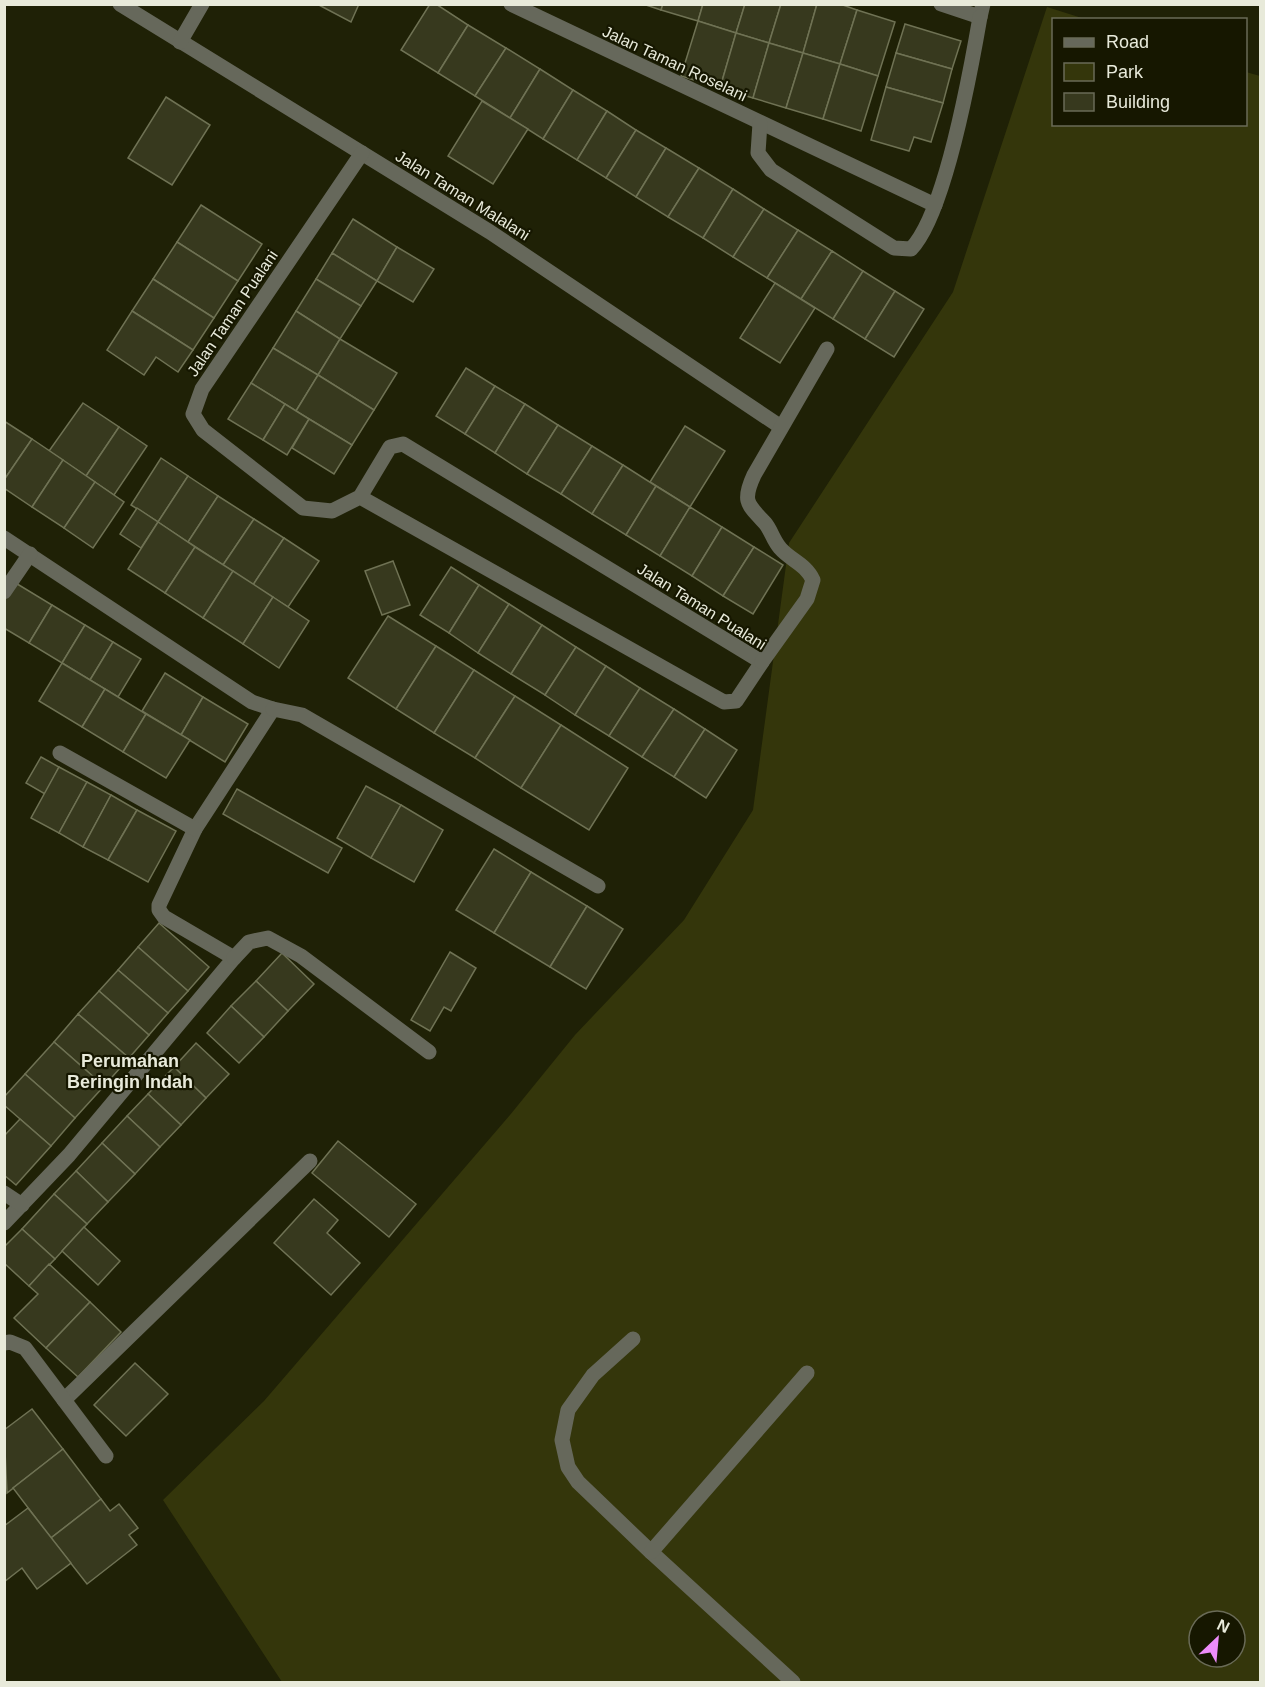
<svg xmlns="http://www.w3.org/2000/svg" width="1265" height="1687" font-family="Arial,sans-serif">
	<style>
		.green { fill: #34360b; fill-rule: evenodd }
		.building { fill: #37391e; stroke: #6f7254; stroke-width: 1.5 }
		.lines { fill: none; stroke-linecap: round; stroke-linejoin: round }
		.service { stroke: #66685b; stroke-width: 15 }
		.minor { stroke: #66685b; stroke-width: 15 }
		.labels { text-anchor: middle; stroke-width: 4.5; stroke-linejoin: round; paint-order: stroke }
		.street-label { font-size: 16px; fill: #e8eada; stroke: #161700 }
		.neighbourhood-label { font-size: 18px; font-weight: bold; fill: #e8eada; stroke: #161700 }
	</style>
	<rect width="100%" height="100%" fill="#1f2106"/>
	<!-- green -->
	<path class="green" d="M1047,7L1085,19L1054,20V124H1246V72L1260,76V1682H282L163,1500L264,1401L510,1115L575,1035L684,920L753,810L789,543L953,292ZM1199,1621H1235V1657H1199Z"/>
	<!-- building -->
	<g class="building">
		<polygon points="317,4 359,4 351,22"/>
		<polygon points="430,4 436,4 468,25 438,73 401,50"/>
		<polygon points="643,4 663,4 661,10"/>
		<polygon points="663,4 703,4 698,21 661,10"/>
		<polygon points="703,4 745,4 736,33 698,21"/>
		<polygon points="745,4 781,4 769,43 736,33"/>
		<polygon points="781,4 817,4 803,53 769,43"/>
		<polygon points="817,4 840,4 857,10 840,64 803,53"/>
		<polygon points="857,10 895,22 878,76 840,64"/>
		<polygon points="698,21 736,33 720,88 681,76"/>
		<polygon points="905,24 961,41 952,69 896,53"/>
		<polygon points="468,25 506,48 475,96 438,73"/>
		<polygon points="736,33 769,43 753,98 720,88"/>
		<polygon points="769,43 803,53 786,108 753,98"/>
		<polygon points="506,48 540,69 510,118 475,96"/>
		<polygon points="803,53 840,64 823,119 786,108"/>
		<polygon points="896,53 952,69 943,103 886,87"/>
		<polygon points="840,64 878,76 861,131 823,119"/>
		<polygon points="540,69 573,90 543,139 510,118"/>
		<polygon points="886,87 943,103 931,142 914,137 909,151 871,140"/>
		<polygon points="573,90 607,111 577,160 543,139"/>
		<polygon points="166,97 210,125 172,185 128,158"/>
		<polygon points="482,101 528,129 493,184 448,156"/>
		<polygon points="607,111 636,130 606,178 577,160"/>
		<polygon points="636,130 666,148 636,197 606,178"/>
		<polygon points="666,148 699,168 668,217 636,197"/>
		<polygon points="699,168 733,189 703,238 668,217"/>
		<polygon points="733,189 764,209 733,257 703,238"/>
		<polygon points="201,205 262,244 238,281 177,242"/>
		<polygon points="764,209 798,230 767,278 733,257"/>
		<polygon points="353,219 397,247 377,281 332,253"/>
		<polygon points="798,230 832,251 801,299 767,278"/>
		<polygon points="177,242 238,281 214,318 153,279"/>
		<polygon points="397,247 434,269 413,302 377,281"/>
		<polygon points="832,251 863,271 833,319 801,299"/>
		<polygon points="332,253 377,281 361,306 316,279"/>
		<polygon points="863,271 895,291 865,339 833,319"/>
		<polygon points="153,279 214,318 193,350 132,311"/>
		<polygon points="316,279 361,306 340,339 296,311"/>
		<polygon points="775,283 815,308 780,363 740,338"/>
		<polygon points="895,291 924,309 894,357 865,339"/>
		<polygon points="132,311 193,350 178,372 156,357 144,375 107,350"/>
		<polygon points="296,311 340,339 318,375 273,348"/>
		<polygon points="340,339 397,373 374,410 318,375"/>
		<polygon points="273,348 318,375 296,411 251,383"/>
		<polygon points="466,368 495,386 465,434 436,416"/>
		<polygon points="318,375 374,410 352,445 296,411"/>
		<polygon points="251,383 285,404 263,440 228,419"/>
		<polygon points="495,386 525,404 495,453 465,434"/>
		<polygon points="83,403 119,427 86,476 49,451"/>
		<polygon points="285,404 309,419 287,455 263,440"/>
		<polygon points="525,404 558,425 527,474 495,453"/>
		<polygon points="309,419 352,445 334,474 292,448"/>
		<polygon points="4,421 32,439 4,480"/>
		<polygon points="558,425 592,446 561,494 527,474"/>
		<polygon points="685,426 725,451 690,507 650,482"/>
		<polygon points="119,427 147,446 114,495 86,476"/>
		<polygon points="32,439 63,460 32,507 4,488 4,480"/>
		<polygon points="592,446 623,465 592,514 561,494"/>
		<polygon points="161,458 188,476 158,522 131,505"/>
		<polygon points="63,460 95,482 64,528 32,507"/>
		<polygon points="623,465 656,486 626,535 592,514"/>
		<polygon points="188,476 218,496 188,542 158,522"/>
		<polygon points="95,482 124,502 93,548 64,528"/>
		<polygon points="656,486 690,507 660,556 626,535"/>
		<polygon points="218,496 254,519 223,565 188,542"/>
		<polygon points="690,507 722,527 692,576 660,556"/>
		<polygon points="137,508 158,522 141,548 120,534"/>
		<polygon points="254,519 284,538 253,585 223,565"/>
		<polygon points="158,522 195,547 165,593 128,569"/>
		<polygon points="722,527 754,547 723,596 692,576"/>
		<polygon points="284,538 319,561 288,607 253,585"/>
		<polygon points="195,547 233,571 203,618 165,593"/>
		<polygon points="754,547 783,565 753,614 723,596"/>
		<polygon points="393,561 410,605 382,615 365,571"/>
		<polygon points="451,567 479,585 449,633 420,615"/>
		<polygon points="233,571 273,597 243,644 203,618"/>
		<polygon points="14,582 52,605 29,643 4,628 4,597"/>
		<polygon points="479,585 509,604 478,653 449,633"/>
		<polygon points="273,597 309,621 279,668 243,644"/>
		<polygon points="509,604 542,625 511,674 478,653"/>
		<polygon points="52,605 85,625 62,663 29,643"/>
		<polygon points="388,616 436,646 396,709 348,678"/>
		<polygon points="85,625 113,642 90,680 62,663"/>
		<polygon points="542,625 576,647 545,695 511,674"/>
		<polygon points="113,642 141,659 118,697 90,680"/>
		<polygon points="436,646 474,670 434,733 396,709"/>
		<polygon points="576,647 606,666 575,715 545,695"/>
		<polygon points="62,663 105,689 82,727 39,701"/>
		<polygon points="606,666 640,688 609,736 575,715"/>
		<polygon points="474,670 515,696 475,758 434,733"/>
		<polygon points="165,673 203,697 181,735 142,711"/>
		<polygon points="640,688 674,709 642,757 609,736"/>
		<polygon points="105,689 146,714 123,752 82,727"/>
		<polygon points="515,696 561,725 521,788 475,758"/>
		<polygon points="203,697 248,724 225,762 181,735"/>
		<polygon points="674,709 705,729 674,777 642,757"/>
		<polygon points="146,714 190,740 166,778 123,752"/>
		<polygon points="561,725 628,768 589,830 521,788"/>
		<polygon points="705,729 737,750 706,798 674,777"/>
		<polygon points="41,757 59,767 45,794 26,783"/>
		<polygon points="59,767 87,782 59,833 31,818"/>
		<polygon points="87,782 111,795 83,847 59,833"/>
		<polygon points="366,786 401,805 371,858 337,838"/>
		<polygon points="237,789 342,848 328,873 223,814"/>
		<polygon points="111,795 137,810 108,860 83,847"/>
		<polygon points="401,805 443,830 414,882 371,858"/>
		<polygon points="137,810 176,831 148,882 108,860"/>
		<polygon points="494,849 531,872 494,933 456,910"/>
		<polygon points="531,872 587,906 550,967 494,933"/>
		<polygon points="587,906 623,929 586,989 550,967"/>
		<polygon points="159,923 209,967 188,991 138,947"/>
		<polygon points="138,947 188,991 168,1013 118,970"/>
		<polygon points="450,952 476,968 451,1011 444,1007 430,1031 411,1020"/>
		<polygon points="282,953 314,984 288,1011 256,981"/>
		<polygon points="118,970 168,1013 149,1035 99,991"/>
		<polygon points="256,981 288,1011 264,1037 231,1006"/>
		<polygon points="99,991 149,1035 129,1058 78,1014"/>
		<polygon points="231,1006 264,1037 239,1063 207,1033"/>
		<polygon points="78,1014 129,1058 104,1086 54,1042"/>
		<polygon points="54,1042 104,1086 75,1118 25,1074"/>
		<polygon points="196,1043 229,1074 206,1098 174,1067"/>
		<polygon points="174,1067 206,1098 181,1125 148,1094"/>
		<polygon points="25,1074 75,1118 51,1146 4,1105 4,1097"/>
		<polygon points="148,1094 181,1125 160,1147 127,1116"/>
		<polygon points="127,1116 160,1147 135,1174 102,1143"/>
		<polygon points="20,1119 51,1146 16,1185 4,1175 4,1136"/>
		<polygon points="338,1141 416,1204 389,1237 312,1173"/>
		<polygon points="102,1143 135,1174 108,1202 76,1171"/>
		<polygon points="76,1171 108,1202 87,1224 54,1194"/>
		<polygon points="54,1194 87,1224 55,1259 22,1229"/>
		<polygon points="314,1199 338,1220 327,1233 360,1263 331,1295 274,1243"/>
		<polygon points="84,1227 120,1261 98,1285 62,1251"/>
		<polygon points="22,1229 55,1259 29,1286 4,1263 4,1247"/>
		<polygon points="49,1264 90,1302 46,1348 14,1318 38,1294 29,1286"/>
		<polygon points="90,1302 121,1332 78,1377 46,1348"/>
		<polygon points="135,1363 168,1394 126,1436 94,1405"/>
		<polygon points="32,1409 63,1449 7,1493 4,1430"/>
		<polygon points="63,1449 101,1499 51,1538 13,1488"/>
		<polygon points="101,1499 110,1511 119,1504 138,1528 129,1535 137,1545 87,1584 51,1538"/>
		<polygon points="28,1508 71,1563 37,1589 22,1568 4,1582 4,1526"/>
	</g>
	<g class="lines">
		<!-- service -->
		<polyline class="service" points="64,1400 310,1161"/>
		<!-- minor -->
		<g class="minor">
			<polyline points="120,4 490,232 781,427"/>
			<polyline points="511,4 935,205"/>
			<polyline points="941,4 980,17 983,4"/>
			<polyline points="180,42 202,4"/>
			<path d="M760,123L758,153L771,170L894,248L911,249C945,214 971,69 980,17"/>
			<polyline points="360,497 724,702 736,701 762,662 403,444 390,447 360,497 332,511 303,508 203,430 193,414 202,389 362,153"/>
			<polyline points="4,538 252,702 273,709 195,829 159,905 159,910 164,917 234,958 69,1155 4,1223"/>
			<polyline points="4,592 30,554"/>
			<path d="M762,662L807,599L813,580C806,564 790,560 780,548C773,540 771,530 765,523C747,504 742,501 754,475L827,349"/>
			<polyline points="273,709 302,715 598,886"/>
			<polyline points="60,753 195,829"/>
			<polyline points="234,958 249,942 268,938 301,956 429,1052"/>
			<polyline points="4,1193 22,1205"/>
			<polyline points="633,1339 593,1375 568,1410 562,1440 568,1467 578,1482 651,1552 793,1682"/>
			<polyline points="4,1343 10,1342 25,1348 106,1456"/>
			<polyline points="651,1552 807,1373"/>
		</g>
	</g>
	<g class="labels">
		<!-- street labels -->
		<g class="street-label">
			<text transform="translate(675 63) rotate(25)" y="6">Jalan Taman Roselani</text>
			<text transform="translate(463 195) rotate(32)" y="6">Jalan Taman Malalani</text>
			<text transform="translate(232 313) rotate(-56)" y="6">Jalan Taman Pualani</text>
			<text transform="translate(702 606) rotate(32)" y="6">Jalan Taman Pualani</text>
		</g>
		<!-- neighbourhood labels -->
		<g class="neighbourhood-label">
			<text x="130" y="1067">Perumahan<tspan x="130" dy="21">Beringin Indah</tspan></text>
		</g>
	</g>
	<!-- border -->
	<rect width="1265" height="1687" fill="none" stroke="#e8eada" stroke-width="12"/>
	<!-- legend -->
	<rect x="1052" y="18" width="195" height="108" fill="#161700" stroke="#6a6b57" stroke-width="1.5"/>
	<rect x="1064" y="38" width="30" height="9" fill="#66685b" stroke="#6a6b57" stroke-width="1.5"/>
	<text x="1106" y="48" font-size="18" fill="#e8eada">Road</text>
	<rect x="1064" y="63" width="30" height="18" fill="#34360b" stroke="#6a6b57" stroke-width="1.5"/>
	<text x="1106" y="78" font-size="18" fill="#e8eada">Park</text>
	<rect x="1064" y="93" width="30" height="18" fill="#37391e" stroke="#6a6b57" stroke-width="1.5"/>
	<text x="1106" y="108" font-size="18" fill="#e8eada">Building</text>
	<!-- north arrow -->
	<g transform="translate(1217 1639) rotate(26)"><circle r="28" fill="#161700" stroke="#6a6b57" stroke-width="1.5"/>
	<path d="M0-4.5L10 22L0 15L-10 22Z" fill="#ed8cfa"/>
	<text y="-9" font-size="16" font-weight="bold" text-anchor="middle" fill="#e8eada">N</text>
	</g>
</svg>
